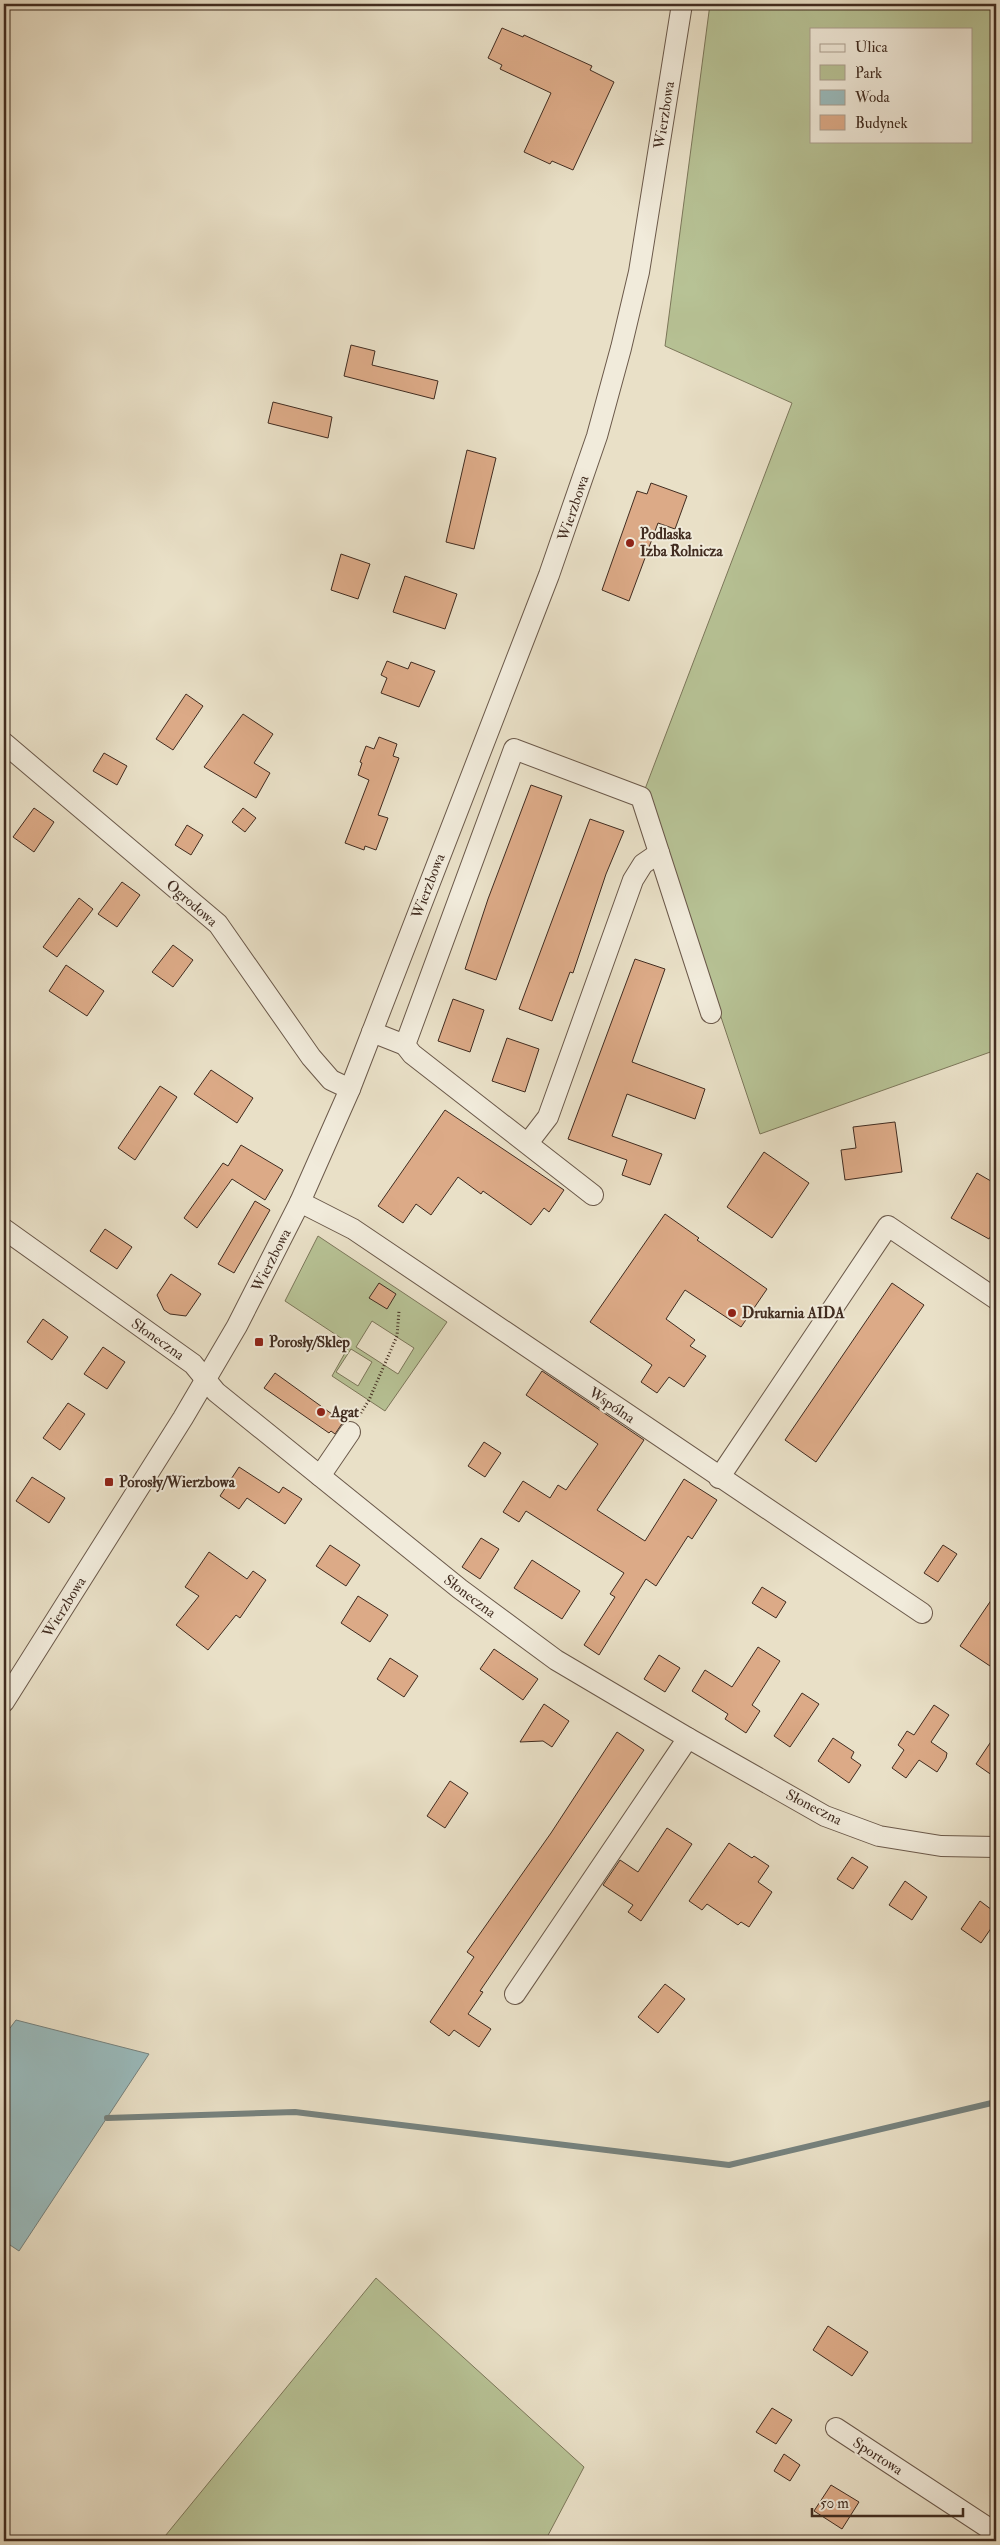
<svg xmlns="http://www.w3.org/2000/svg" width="1000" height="2545" font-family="'IM FELL Double Pica',serif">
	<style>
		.green { fill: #b7c295; stroke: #7c775a; fill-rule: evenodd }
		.water { fill: #9abbbd; stroke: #76827e }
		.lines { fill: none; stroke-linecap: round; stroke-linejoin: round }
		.stream { stroke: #76827e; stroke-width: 6 }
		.building { fill: #dcaa87; stroke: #412c20 }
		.minor-casing { stroke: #6b594a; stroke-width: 22 }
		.path { stroke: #412c20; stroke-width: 3; stroke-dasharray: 1 2.5; stroke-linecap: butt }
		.minor { stroke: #f1ebdb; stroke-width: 20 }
		.poi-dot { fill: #8f2418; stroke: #f1ebdb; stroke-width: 2 }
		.labels { text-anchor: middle; stroke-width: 4; stroke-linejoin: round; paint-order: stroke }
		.street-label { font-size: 15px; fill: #412c20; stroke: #f1ebdb }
		.poi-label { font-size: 15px; font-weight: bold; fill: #412c20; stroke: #f1ebdb; text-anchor: start }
	</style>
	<rect width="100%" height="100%" fill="#e9e0c7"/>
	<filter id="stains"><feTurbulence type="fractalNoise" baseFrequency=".004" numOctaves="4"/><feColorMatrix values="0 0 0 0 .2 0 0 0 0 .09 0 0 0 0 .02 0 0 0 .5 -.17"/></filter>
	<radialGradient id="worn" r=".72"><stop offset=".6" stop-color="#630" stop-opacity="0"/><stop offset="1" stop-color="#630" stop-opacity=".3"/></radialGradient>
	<!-- green -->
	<g class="green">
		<path d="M710,4H996V1050L760,1134L645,789L792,403L665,346ZM811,29H971V141H811Z"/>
		<path d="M318,1236L447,1322L385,1411L332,1376L350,1344L285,1301ZM372,1321L414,1348L398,1374L356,1347ZM351,1349L372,1362L358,1386L336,1372Z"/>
		<polygon points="376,2278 584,2467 545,2541 161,2541"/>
	</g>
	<!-- water -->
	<polygon class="water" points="16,2020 149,2054 19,2251 4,2241 4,2036"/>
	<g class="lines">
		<!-- stream -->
		<polyline class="stream" points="107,2118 295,2112 729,2165 996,2102"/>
	</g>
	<!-- building -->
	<g class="building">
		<polygon points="502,28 523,37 524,35 592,66 590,70 614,82 573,170 552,161 550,164 524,152 551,93 500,69 502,65 488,58"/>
		<polygon points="351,345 375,351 372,365 438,381 434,399 344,376"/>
		<polygon points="273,402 332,417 328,438 268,423"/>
		<polygon points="467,450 496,458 474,549 446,542"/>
		<polygon points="651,483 687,496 675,529 658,523 629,601 602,590 637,491 647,494"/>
		<polygon points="341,554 370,564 358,599 331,590"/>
		<polygon points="405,576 457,594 445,629 393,612"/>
		<polygon points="387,661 408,669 411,662 435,671 419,707 381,693 387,678 381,675"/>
		<polygon points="186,694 203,706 173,750 156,739"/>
		<polygon points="243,714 273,734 254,763 270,773 256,798 204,767"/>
		<polygon points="379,737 397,744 393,756 399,758 378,815 388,818 376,850 365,846 364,850 345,843 369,780 358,775 362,763 360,762 366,746 374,749"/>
		<polygon points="104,753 127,766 117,785 93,771"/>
		<polygon points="531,785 562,796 496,980 465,969 488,899"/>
		<polygon points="34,808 54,822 34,852 13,837"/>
		<polygon points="243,808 256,818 245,832 232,822"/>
		<polygon points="590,819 624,831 606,874 573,973 570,972 552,1021 519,1009"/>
		<polygon points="187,825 203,835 191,855 175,845"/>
		<polygon points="122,882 140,895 117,927 98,914"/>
		<polygon points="79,898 93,909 57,957 43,947"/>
		<polygon points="173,945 193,960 173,987 152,972"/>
		<polygon points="635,959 665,969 632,1062 705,1089 695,1119 627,1094 612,1136 662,1154 650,1185 622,1175 627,1160 568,1139"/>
		<polygon points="66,965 104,991 87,1016 49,991"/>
		<polygon points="453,999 484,1010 470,1052 438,1041"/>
		<polygon points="507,1038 539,1049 525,1092 492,1081"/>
		<polygon points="211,1070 253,1098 237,1123 194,1094"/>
		<polygon points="160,1086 177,1097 135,1160 118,1148"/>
		<polygon points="445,1110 564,1190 549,1212 544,1208 531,1225 483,1191 481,1194 458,1177 431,1215 416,1204 403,1223 378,1206"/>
		<polygon points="895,1122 902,1172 845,1180 841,1150 856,1148 853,1127"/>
		<polygon points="241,1145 283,1170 265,1200 232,1179 197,1228 184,1218 223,1163 228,1166"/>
		<polygon points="764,1152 809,1183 772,1238 727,1207"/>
		<polygon points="977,1173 996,1184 996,1226 989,1239 951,1218"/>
		<polygon points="255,1201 270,1210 234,1273 218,1264"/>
		<polygon points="665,1214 699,1238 697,1240 767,1289 741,1327 685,1290 666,1319 695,1340 690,1346 706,1356 684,1387 669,1377 657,1393 641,1382 652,1365 590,1322"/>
		<polygon points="105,1229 132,1247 117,1269 90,1251"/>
		<polygon points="171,1274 201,1294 186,1316 170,1314 164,1310 157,1295"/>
		<polygon points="379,1283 396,1294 387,1309 369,1298"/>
		<polygon points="892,1283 924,1305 816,1462 785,1440"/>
		<polygon points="43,1319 68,1337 52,1360 27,1342"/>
		<polygon points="103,1347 125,1362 107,1389 84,1374"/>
		<polygon points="542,1371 644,1440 597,1510 645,1541 684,1479 717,1500 692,1539 688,1536 656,1586 646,1579 599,1655 584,1645 615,1597 610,1594 624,1573 526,1511 519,1522 503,1512 523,1481 550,1498 558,1485 566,1490 598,1444 526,1395"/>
		<polygon points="275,1373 343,1422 335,1434 331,1431 329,1433 264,1388"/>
		<polygon points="68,1403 85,1414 60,1450 43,1438"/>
		<polygon points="484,1442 501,1453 485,1477 468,1466"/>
		<polygon points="239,1467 279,1493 283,1487 302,1499 285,1524 247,1498 239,1509 220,1496"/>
		<polygon points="32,1477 65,1498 49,1523 16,1501"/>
		<polygon points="481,1538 499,1549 480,1579 462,1567"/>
		<polygon points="330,1545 360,1565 346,1586 316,1566"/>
		<polygon points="943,1545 957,1554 938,1582 924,1573"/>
		<polygon points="209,1552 247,1579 253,1571 266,1580 240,1618 236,1615 208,1650 176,1625 199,1596 185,1587"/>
		<polygon points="532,1560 580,1591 562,1619 514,1588"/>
		<polygon points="762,1587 786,1602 776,1618 752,1603"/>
		<polygon points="996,1593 996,1670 960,1646"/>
		<polygon points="358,1596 388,1615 370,1642 341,1623"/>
		<polygon points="758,1647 780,1661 752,1705 760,1711 746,1733 725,1719 728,1714 692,1691 705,1670 732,1687"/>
		<polygon points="494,1649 538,1679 523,1700 480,1669"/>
		<polygon points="659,1655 680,1668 665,1692 644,1679"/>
		<polygon points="390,1658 418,1676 404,1697 377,1679"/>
		<polygon points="802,1693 819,1704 790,1747 774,1736"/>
		<polygon points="544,1704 569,1721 552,1747 543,1741 520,1742"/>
		<polygon points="934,1705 949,1715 931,1742 947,1753 946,1758 937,1772 919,1760 906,1778 892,1768 904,1750 898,1745 907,1731 914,1735"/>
		<polygon points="617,1732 644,1750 480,1991 483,1992 468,2014 491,2029 479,2047 454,2030 449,2036 430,2022 474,1957 467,1952 551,1833"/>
		<polygon points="996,1734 996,1778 976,1764"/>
		<polygon points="833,1738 854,1752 851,1758 861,1765 849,1783 818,1761"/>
		<polygon points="450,1781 468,1793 445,1828 427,1816"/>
		<polygon points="667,1828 692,1844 641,1921 628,1912 633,1905 603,1885 620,1860 638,1872"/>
		<polygon points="729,1843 752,1858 754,1856 769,1866 758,1882 772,1892 749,1927 741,1922 738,1925 707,1904 702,1910 689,1901"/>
		<polygon points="852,1857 868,1867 853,1889 837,1879"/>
		<polygon points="905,1881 927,1897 912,1920 889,1905"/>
		<polygon points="980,1901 996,1913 996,1921 981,1943 961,1929"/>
		<polygon points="665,1984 685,1999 658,2033 638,2017"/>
		<polygon points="828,2326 868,2352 852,2376 813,2350"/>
		<polygon points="772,2408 792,2420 776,2444 756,2432"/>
		<polygon points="784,2454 800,2465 790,2481 774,2471"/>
		<polygon points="831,2485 859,2502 842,2529 814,2511"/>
	</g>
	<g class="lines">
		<defs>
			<g id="minor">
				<polyline points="4,743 218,924 311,1057 331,1080 350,1089"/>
				<polyline points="372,1032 405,1045"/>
				<polyline points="528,1143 548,1117 633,880 643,864 659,853"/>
				<polyline points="593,1195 412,1054 405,1045 514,749 641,797 711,1013"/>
				<polyline points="300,1202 353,1229 922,1613"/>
				<polyline points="4,1229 193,1364 216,1392 460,1589 556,1660 688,1738 825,1816 879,1836 941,1846 996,1847"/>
				<polyline points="320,1476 350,1432"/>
				<polyline points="719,1478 888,1226 996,1299"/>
				<polyline points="4,1702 183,1418 237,1326 300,1202 350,1089 549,575 597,436 621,348 639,272 682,4"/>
				<polyline points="515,1994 688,1738"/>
				<polyline points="836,2428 996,2533"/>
			</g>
		</defs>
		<!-- minor casing -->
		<use href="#minor" class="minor-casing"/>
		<!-- path -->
		<polyline class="path" points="359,1416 369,1400 397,1336 399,1311"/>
		<!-- minor -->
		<use href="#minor" class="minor"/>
	</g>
	<!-- markers -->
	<g class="poi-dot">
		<circle cx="630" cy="543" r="5"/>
		<circle cx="732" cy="1313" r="5"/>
		<rect x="254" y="1337" width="10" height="10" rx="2.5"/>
		<circle cx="321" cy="1412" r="5"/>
		<rect x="104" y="1477" width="10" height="10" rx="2.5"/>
	</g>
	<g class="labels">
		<!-- street labels -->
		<g class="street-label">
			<text transform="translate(664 115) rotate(-81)" y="5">Wierzbowa</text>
			<text transform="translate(573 508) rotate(-71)" y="5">Wierzbowa</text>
			<text transform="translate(428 886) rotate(-69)" y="5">Wierzbowa</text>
			<text transform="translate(192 903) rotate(41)" y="5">Ogrodowa</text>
			<text transform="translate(271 1260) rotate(-63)" y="5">Wierzbowa</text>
			<text transform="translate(158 1339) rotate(35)" y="5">Słoneczna</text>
			<text transform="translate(612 1405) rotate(34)" y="5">Wspólna</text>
			<text transform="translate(470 1596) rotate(37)" y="5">Słoneczna</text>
			<text transform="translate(64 1607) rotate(-58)" y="5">Wierzbowa</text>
			<text transform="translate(814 1807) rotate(27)" y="5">Słoneczna</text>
			<text transform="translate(878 2456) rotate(33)" y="5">Sportowa</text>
		</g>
		<!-- poi labels -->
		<g class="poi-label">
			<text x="640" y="539">Podlaska<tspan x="640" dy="17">Izba Rolnicza</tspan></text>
			<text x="742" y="1318">Drukarnia AIDA</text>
			<text x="269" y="1347">Porosły/Sklep</text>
			<text x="331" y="1417">Agat</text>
			<text x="119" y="1487">Porosły/Wierzbowa</text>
		</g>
	</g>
	<!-- margin -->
	<rect width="1000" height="2545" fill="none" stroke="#e9e0c7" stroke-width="20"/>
	<rect x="5" y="5" width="990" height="2535" fill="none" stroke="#412c20" stroke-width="2.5"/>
	<rect x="10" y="10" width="980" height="2525" fill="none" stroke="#412c20"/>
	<!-- legend -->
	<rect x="810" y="28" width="162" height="115" fill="#f1ebdb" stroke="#ab9f90"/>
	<rect x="820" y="44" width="25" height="8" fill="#f1ebdb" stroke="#ab9f90"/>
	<text x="855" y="52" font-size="15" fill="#412c20">Ulica</text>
	<rect x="820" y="65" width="25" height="15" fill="#b7c295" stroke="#ab9f90"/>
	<text x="855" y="78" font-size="15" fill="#412c20">Park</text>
	<rect x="820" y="90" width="25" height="15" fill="#9abbbd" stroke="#ab9f90"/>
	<text x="855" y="102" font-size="15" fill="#412c20">Woda</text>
	<rect x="820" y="115" width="25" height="15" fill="#dcaa87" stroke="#ab9f90"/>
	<text x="855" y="128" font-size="15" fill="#412c20">Budynek</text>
	<!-- scale -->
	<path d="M812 2508v8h151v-8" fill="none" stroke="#412c20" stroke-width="2.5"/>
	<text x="820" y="2508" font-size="15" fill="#412c20" stroke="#f1ebdb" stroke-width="4" paint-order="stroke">50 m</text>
	<rect width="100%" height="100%" filter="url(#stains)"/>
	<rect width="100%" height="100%" fill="url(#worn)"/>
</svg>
